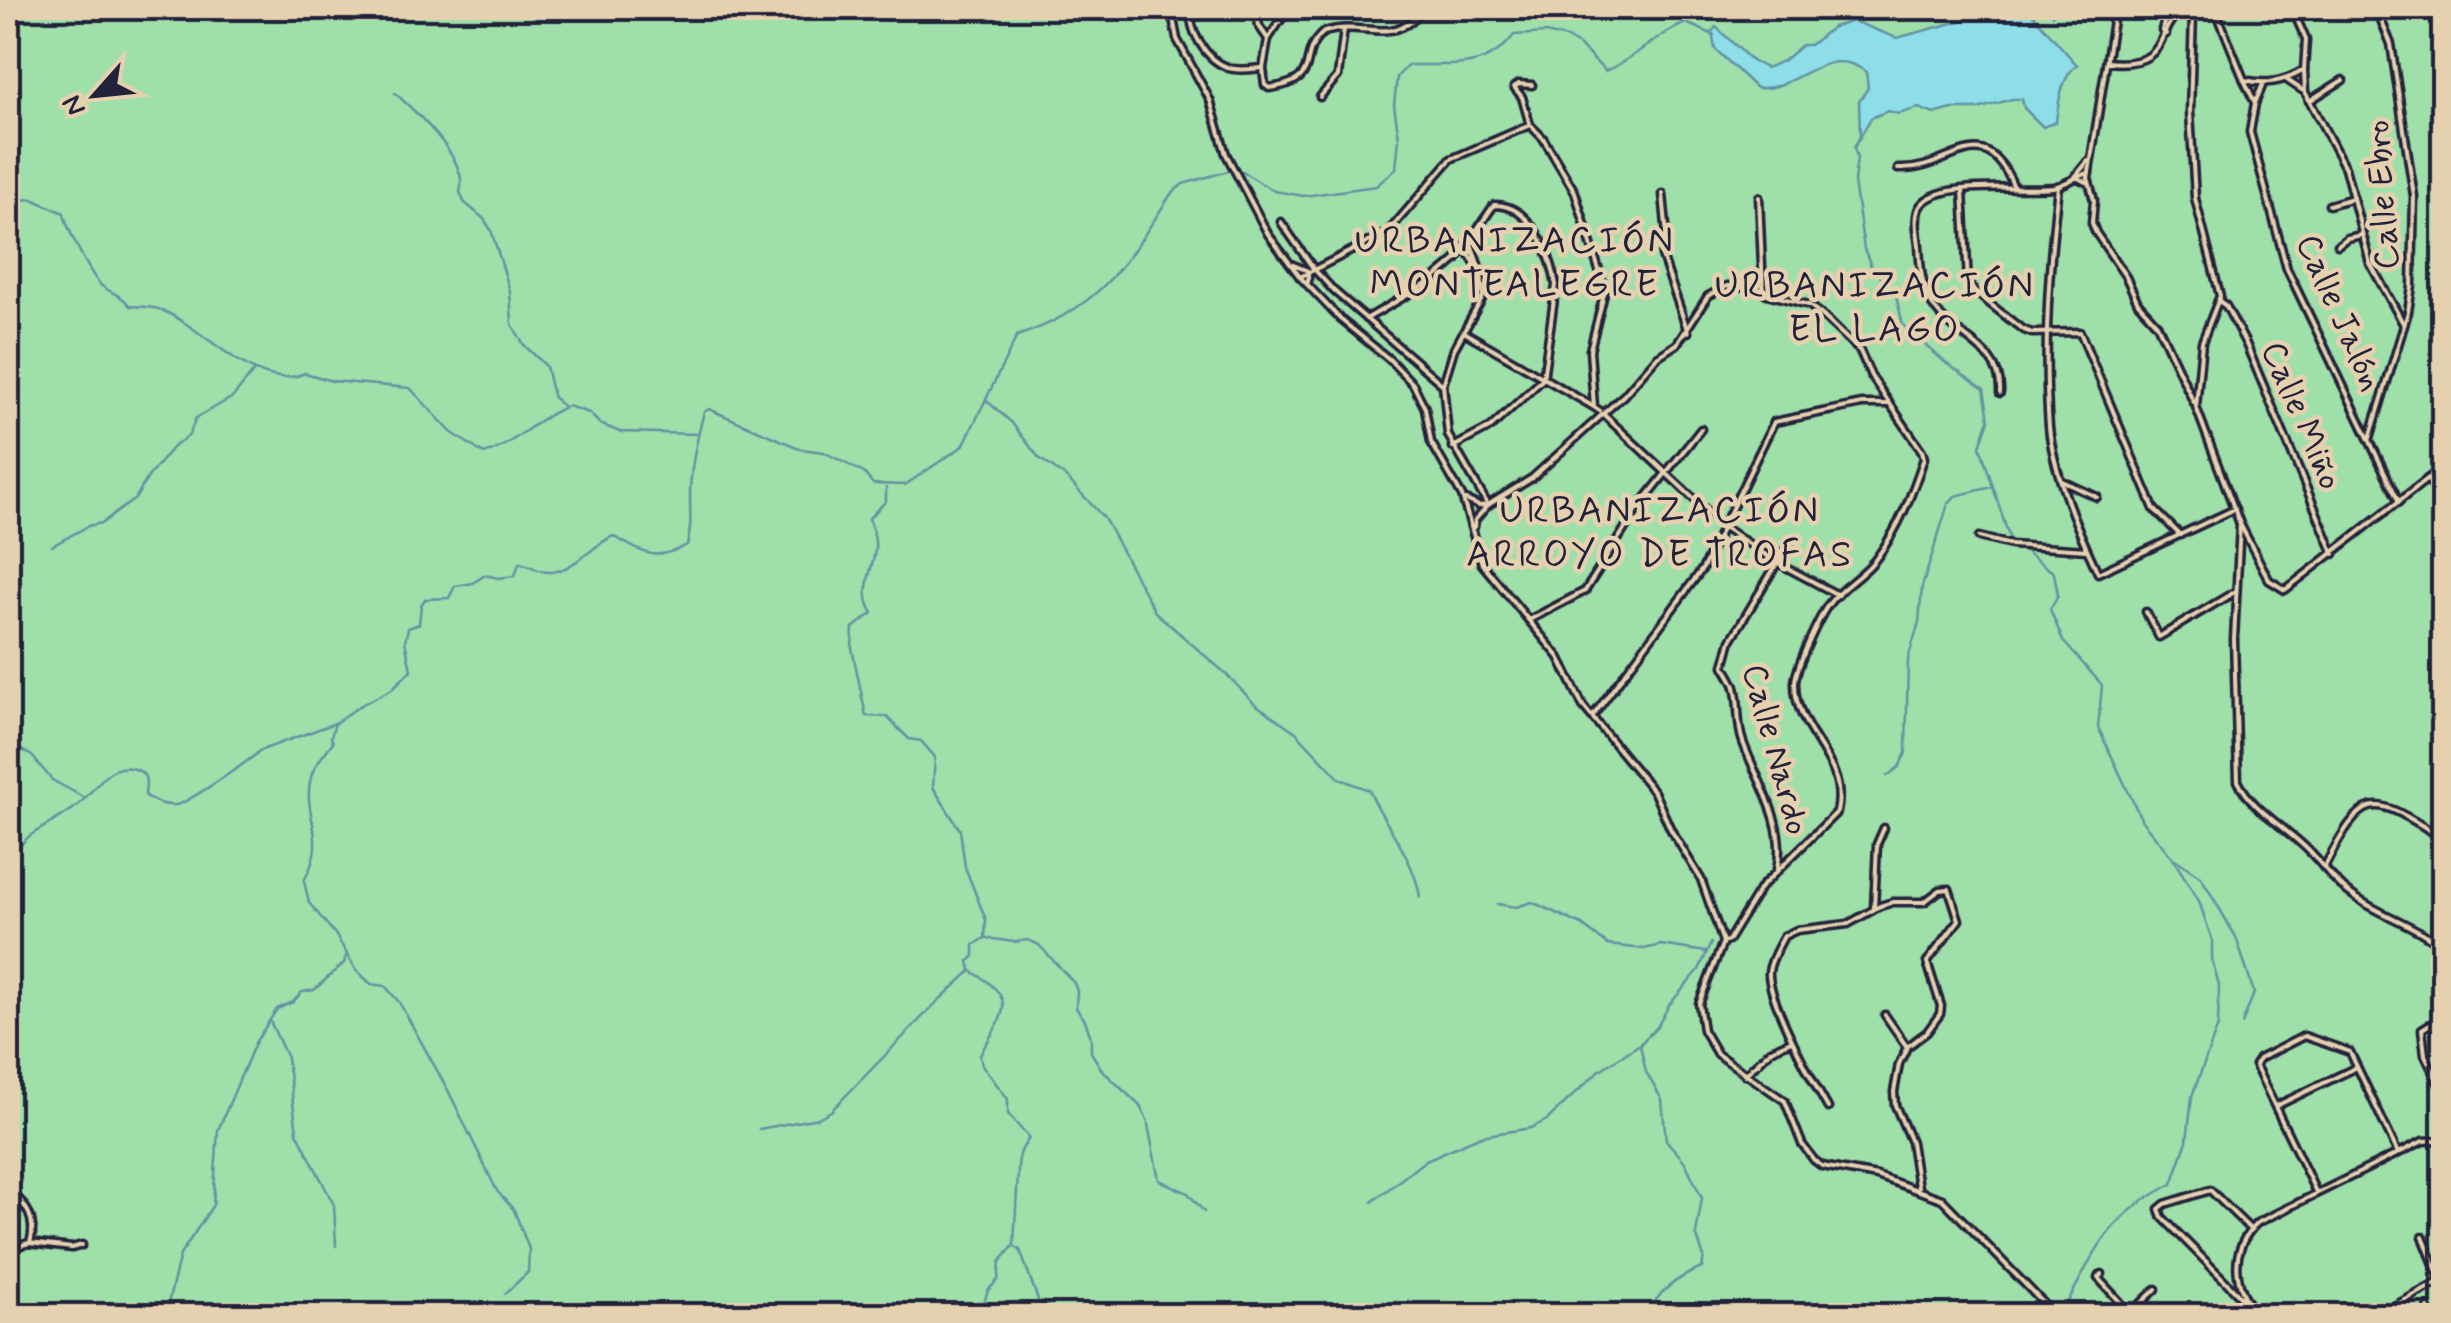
<svg xmlns="http://www.w3.org/2000/svg" width="2451" height="1323" font-family="Mynerve,sans-serif">
	<style>
		.green { fill: #9fdfa9; stroke: #608072; stroke-width: 2.5 }
		.water { fill: #8ddee9; stroke: #6293a3; stroke-width: 2.5 }
		.lines { fill: none; stroke-linecap: round; stroke-linejoin: round }
		.stream { stroke: #6293a3; stroke-width: 2.5 }
		.street-casing { stroke: #22223b; stroke-width: 11 }
		.street { stroke: #e5d1af; stroke-width: 4 }
		.labels { text-anchor: middle; stroke-width: 9; stroke-linejoin: round; paint-order: stroke }
		.street-label { font-size: 35px; fill: #22223b; stroke: #e5d1af }
		.neighbourhood-label { font-size: 38px; letter-spacing: 2.5px; fill: #22223b; stroke: #e5d1af }
	</style>
	<rect width="100%" height="100%" fill="#e9cbac"/>
	<filter id="ink" filterUnits="userSpaceOnUse"><feTurbulence type="fractalNoise" baseFrequency=".01" numOctaves="2"/><feDisplacementMap in="SourceGraphic" scale="20" xChannelSelector="R" yChannelSelector="G"/><feConvolveMatrix kernelMatrix="1 2 1 2 8 2 1 2 1" color-interpolation-filters="sRGB"/></filter>
	<g filter="url(#ink)">
		<!-- green -->
		<rect class="green" x="8" y="8" width="2435" height="1307"/>
		<!-- water -->
		<path class="water" d="M1990,8H2027L2077,65C2062,75 2058,104 2056,122L2043,127L2024,108L2022,99H2012L1978,109H1952L1934,114L1919,108L1898,114L1888,111L1871,118L1860,137L1859,101L1868,88L1866,72C1825,41 1796,93 1756,88L1715,49L1712,32L1716,27L1752,61L1766,68L1783,61L1802,45H1810L1833,27L1853,21L1897,38L1975,17Z"/>
		<g class="lines">
			<!-- stream -->
			<g class="stream">
				<polyline points="2438,8 2444,19"/>
				<polyline points="2052,15 2060,8"/>
				<path d="M395,93C417,113 470,161 460,192L464,202L484,219L491,230L510,291L512,324L524,345L546,366L553,397L564,407"/>
				<path d="M1859,138L1854,148L1857,158L1854,182L1864,249L1872,268L1895,292L1903,325L1947,364L1984,389L1989,420L1980,446L2010,540L2054,573L2058,595L2050,609L2063,641L2102,685L2098,727L2142,821L2172,857L2199,901L2212,940V960L2219,985L2218,1026L2192,1096L2187,1141L2172,1184C2106,1218 2098,1247 2064,1309"/>
				<path d="M1241,171L1274,191L1304,196L1376,186L1396,169L1399,138L1394,105L1397,77L1408,65C1450,64 1486,72 1514,35L1546,33L1567,38L1579,45L1605,71C1635,59 1655,35 1686,23L1714,35"/>
				<path d="M8,201L32,199L64,213C66,227 92,279 103,287C115,295 120,294 130,306C140,307 152,306 161,310C205,327 256,395 305,373L332,381L410,388L451,432L484,454C515,445 537,417 568,406L589,413L600,424L620,432L698,434"/>
				<path d="M986,400L1012,423L1039,458L1067,478L1104,518L1155,612L1225,673L1255,704L1296,732L1340,779L1369,790C1385,826 1414,857 1420,897"/>
				<path d="M886,488V501L869,518C872,528 877,540 875,550C872,572 859,593 873,613L853,628L852,648L866,716L887,717L909,739L921,741L935,757L933,787L960,830L965,867L986,920L985,938L974,945V956L969,961L971,971C1023,1000 1001,1016 980,1055L982,1065L1008,1099V1114L1029,1138L1019,1154L1014,1245L1000,1262L998,1280L988,1290L983,1306L965,1316"/>
				<polyline points="52,546 88,526 102,523 135,499 148,477 172,448 189,435 196,418 233,397 255,370"/>
				<polyline points="8,742 32,756 52,780 85,798"/>
				<polyline points="1887,776 1899,767 1906,753 1908,659 1919,622 1922,587 1948,504 1955,496 1992,487"/>
				<path d="M8,856C19,852 21,842 31,835C46,825 64,817 78,805C95,791 108,760 135,769C149,774 146,783 145,795C153,802 165,806 176,805C184,805 254,758 259,751L335,723L361,705L392,689L411,670L405,641L408,628L419,624L421,605L425,599L449,598L455,586L473,583L485,575L498,578L515,576L519,563C529,564 534,569 542,571C567,578 591,546 613,536C642,552 653,563 687,545C692,527 690,513 690,495C690,468 697,438 704,412L709,409L801,449L824,452L864,473L873,484L905,485L963,446L1017,336C1101,308 1125,265 1171,194L1183,184L1228,171"/>
				<polyline points="2175,859 2201,877 2236,937 2254,993 2242,1024"/>
				<polyline points="1497,904 1516,907 1532,902 1582,925 1608,945 1644,949 1661,945 1706,952"/>
				<polyline points="986,938 1014,942 1028,940 1039,945 1074,983 1077,991 1076,1008 1085,1020 1091,1038 1091,1052 1102,1070 1140,1106 1147,1120 1159,1180 1188,1193 1204,1212"/>
				<polyline points="348,956 356,970 371,984 385,986 399,1002 449,1092 497,1191 514,1210 529,1249 528,1272 505,1294"/>
				<polyline points="270,1021 287,1058 297,1132 334,1205 336,1246"/>
				<path d="M1640,1045L1646,1072L1662,1100L1666,1140L1685,1162L1702,1198L1696,1234L1704,1257L1702,1268C1680,1276 1655,1292 1648,1316"/>
				<polyline points="759,1129 818,1118 831,1111 936,1003 971,971"/>
				<polyline points="1372,1202 1426,1160 1481,1136 1531,1128 1547,1120 1600,1070 1640,1044 1657,1027 1669,1005 1699,970 1711,943"/>
				<polyline points="1016,1247 1020,1250 1039,1303 1073,1316"/>
				<path d="M165,1316L180,1255L213,1205L218,1130L255,1043L277,1009L293,1002L302,992L314,990L344,963L347,954L335,934L309,903L304,881C330,834 301,817 311,777C314,764 326,752 333,742L331,737L335,723"/>
			</g>
			<defs>
				<g id="street">
					<polyline points="1171,8 1177,39 1210,100 1226,154 1268,234 1300,277 1340,319 1389,359 1413,384 1425,408 1431,442 1462,496 1482,564 1559,657 1583,706 1654,792 1671,830 1701,879 1723,942 1699,1004 1703,1030 1717,1054 1785,1101 1802,1144 1814,1160 1822,1166 1877,1176 1942,1199 2056,1316"/>
					<path d="M1192,8C1187,30 1206,60 1229,68C1239,71 1251,69 1262,68"/>
					<path d="M1256,8L1259,26L1268,39L1263,68L1265,85L1269,88C1326,80 1294,56 1324,32C1366,19 1392,49 1424,8"/>
					<polyline points="2115,8 2088,178 2094,200 2092,223 2096,233 2126,277 2138,303 2157,324 2194,403"/>
					<path d="M2215,8L2244,80C2267,85 2284,82 2304,70L2306,40L2292,8"/>
					<polyline points="2166,34 2162,30 2168,8"/>
					<polyline points="1268,39 1289,8"/>
					<path d="M2107,62C2177,69 2151,23 2186,10L2193,14L2190,112L2195,198L2220,296L2202,342L2196,407L2240,524L2234,639L2238,781C2251,808 2283,826 2305,847C2322,863 2335,884 2355,897C2384,917 2417,925 2444,949"/>
					<polyline points="2244,80 2255,103 2250,132 2287,269 2399,502"/>
					<polyline points="2287,80 2305,92 2304,70"/>
					<polyline points="2305,92 2345,168 2370,263 2404,325"/>
					<polyline points="1320,97 1338,76 1344,29"/>
					<polyline points="2309,101 2343,80"/>
					<polyline points="2255,103 2263,84"/>
					<polyline points="1530,125 1522,97 1514,87 1519,84 1532,85"/>
					<polyline points="2088,161 2075,177 2089,183"/>
					<path d="M1898,169C1951,172 1982,113 2014,187"/>
					<path d="M2058,186C2049,266 2043,346 2049,427C2053,471 2079,533 2098,573L2235,509"/>
					<polyline points="1963,190 1968,283 1975,292 2023,330 2032,333 2080,332 2154,509 2180,535"/>
					<polyline points="1663,194 1667,236 1662,256 1688,332"/>
					<polyline points="1759,197 1763,290"/>
					<polyline points="2329,205 2353,198"/>
					<polyline points="1281,222 1313,268 1334,291 1443,385 1448,435 1488,505"/>
					<polyline points="2338,245 2347,238 2362,235"/>
					<polyline points="1465,248 1481,273 1470,241"/>
					<polyline points="1291,264 1308,271 1308,282"/>
					<polyline points="1300,277 1388,232 1451,159 1530,125 1543,138 1575,192 1605,290 1590,350 1594,407 1600,411"/>
					<polyline points="2219,301 2226,306 2246,344 2334,554"/>
					<path d="M1366,319L1430,282L1456,260L1494,205C1531,204 1551,254 1556,285L1543,379L1491,427L1453,447"/>
					<polyline points="1464,332 1594,407"/>
					<polyline points="1443,385 1454,349 1483,297 1481,273"/>
					<path d="M2000,393C2003,345 1947,337 1929,299C1921,284 1920,263 1919,246C1918,235 1914,219 1919,208C1935,178 2025,191 2053,187C2065,185 2076,176 2089,173"/>
					<polyline points="1603,414 1725,528 1778,563 1838,595"/>
					<polyline points="2370,438 2408,312 2412,286 2414,196 2391,44 2376,8"/>
					<polyline points="2427,479 2440,495"/>
					<polyline points="2062,481 2097,497"/>
					<polyline points="1466,500 1479,506 1488,505"/>
					<polyline points="2240,524 2269,580 2285,590 2444,466"/>
					<path d="M1474,527L1475,520L1488,505L1532,478L1624,395L1657,357L1677,344L1708,296L1727,286L1755,287L1767,294L1809,305L1821,314L1860,351L1871,376L1922,451L1924,458C1912,494 1900,526 1878,556C1865,576 1841,586 1828,605C1819,618 1795,669 1795,683C1794,733 1849,759 1837,812L1761,887L1728,941L1723,942"/>
					<polyline points="1979,537 2011,545 2087,550"/>
					<polyline points="2146,612 2159,637 2236,591"/>
					<polyline points="1529,620 1585,591 1638,508 1701,429"/>
					<polyline points="1593,716 1703,568 1774,422 1862,404 1890,404"/>
					<path d="M2324,868C2366,786 2372,795 2444,839"/>
					<path d="M1777,869C1787,822 1758,784 1743,742C1736,723 1740,705 1735,687C1733,680 1727,672 1724,666L1731,640L1791,540"/>
					<polyline points="1874,909 1877,844 1884,828"/>
					<polyline points="1885,1015 1907,1047"/>
					<polyline points="2444,1033 2430,1024 2422,1029 2425,1055 2444,1095"/>
					<polyline points="1745,1075 1771,1050 1791,1041"/>
					<polyline points="2276,1106 2357,1067"/>
					<path d="M1828,1108C1813,1082 1767,999 1769,972C1770,960 1779,946 1784,936L1797,930L1848,924L1880,906L1893,902H1924L1940,890L1949,889L1959,920L1927,962L1941,1006L1940,1014L1927,1032L1907,1047L1899,1064L1894,1092L1895,1105L1911,1142L1918,1187"/>
					<path d="M8,1187C24,1204 38,1217 30,1243"/>
					<polyline points="2316,1192 2255,1065 2259,1059 2304,1036 2350,1052 2398,1153"/>
					<polyline points="8,1249 29,1243 72,1248 82,1245"/>
					<polyline points="2102,1274 2098,1278 2133,1316"/>
					<polyline points="2243,1299 2162,1217 2159,1209 2165,1204 2210,1190 2250,1229"/>
					<polyline points="2428,1308 2432,1316"/>
					<polyline points="2079,1310 2084,1316"/>
					<polyline points="2131,1313 2156,1289"/>
					<polyline points="2117,1316 2126,1308"/>
					<path d="M2259,1316C2233,1288 2228,1251 2257,1223L2423,1141L2444,1140"/>
					<polyline points="2375,1316 2441,1281 2423,1237"/>
				</g>
			</defs>
			<!-- street casing -->
			<use href="#street" class="street-casing"/>
			<!-- street -->
			<use href="#street" class="street"/>
		</g>
	</g>
	<g class="labels">
		<!-- street labels -->
		<g class="street-label">
			<text transform="translate(2381 195) rotate(-94)" y="12">Calle Ebro</text>
			<text transform="translate(2341 312) rotate(66)" y="12">Calle Jalón</text>
			<text transform="translate(2303 415) rotate(67)" y="12">Calle Miño</text>
			<text transform="translate(1777 749) rotate(75)" y="12">Calle Nardo</text>
		</g>
		<!-- neighbourhood labels -->
		<g class="neighbourhood-label">
			<text x="1515" y="252">URBANIZACIÓN<tspan x="1515" dy="44">MONTEALEGRE</tspan></text>
			<text x="1875" y="297">URBANIZACIÓN<tspan x="1875" dy="44">EL LAGO</tspan></text>
			<text x="1660" y="522">URBANIZACIÓN<tspan x="1660" dy="44">ARROYO DE TROFAS</tspan></text>
		</g>
	</g>
	<!-- margin -->
	<rect width="2451" height="1323" fill="none" stroke="#e5d1af" stroke-width="40"/>
	<rect x="20" y="20" width="2411" height="1283" fill="none" stroke="#22223b" stroke-width="4" filter="url(#ink)"/>
	<!-- north arrow -->
	<g transform="translate(95 95) rotate(243)" stroke="#e5d1af" stroke-width="8" paint-order="stroke">
	<path d="M0-8L18 38L0 25L-18 38Z" fill="#22223b"/>
	<text y="-15" font-size="28" font-weight="bold" text-anchor="middle" fill="#22223b">N</text>
	</g>
</svg>
